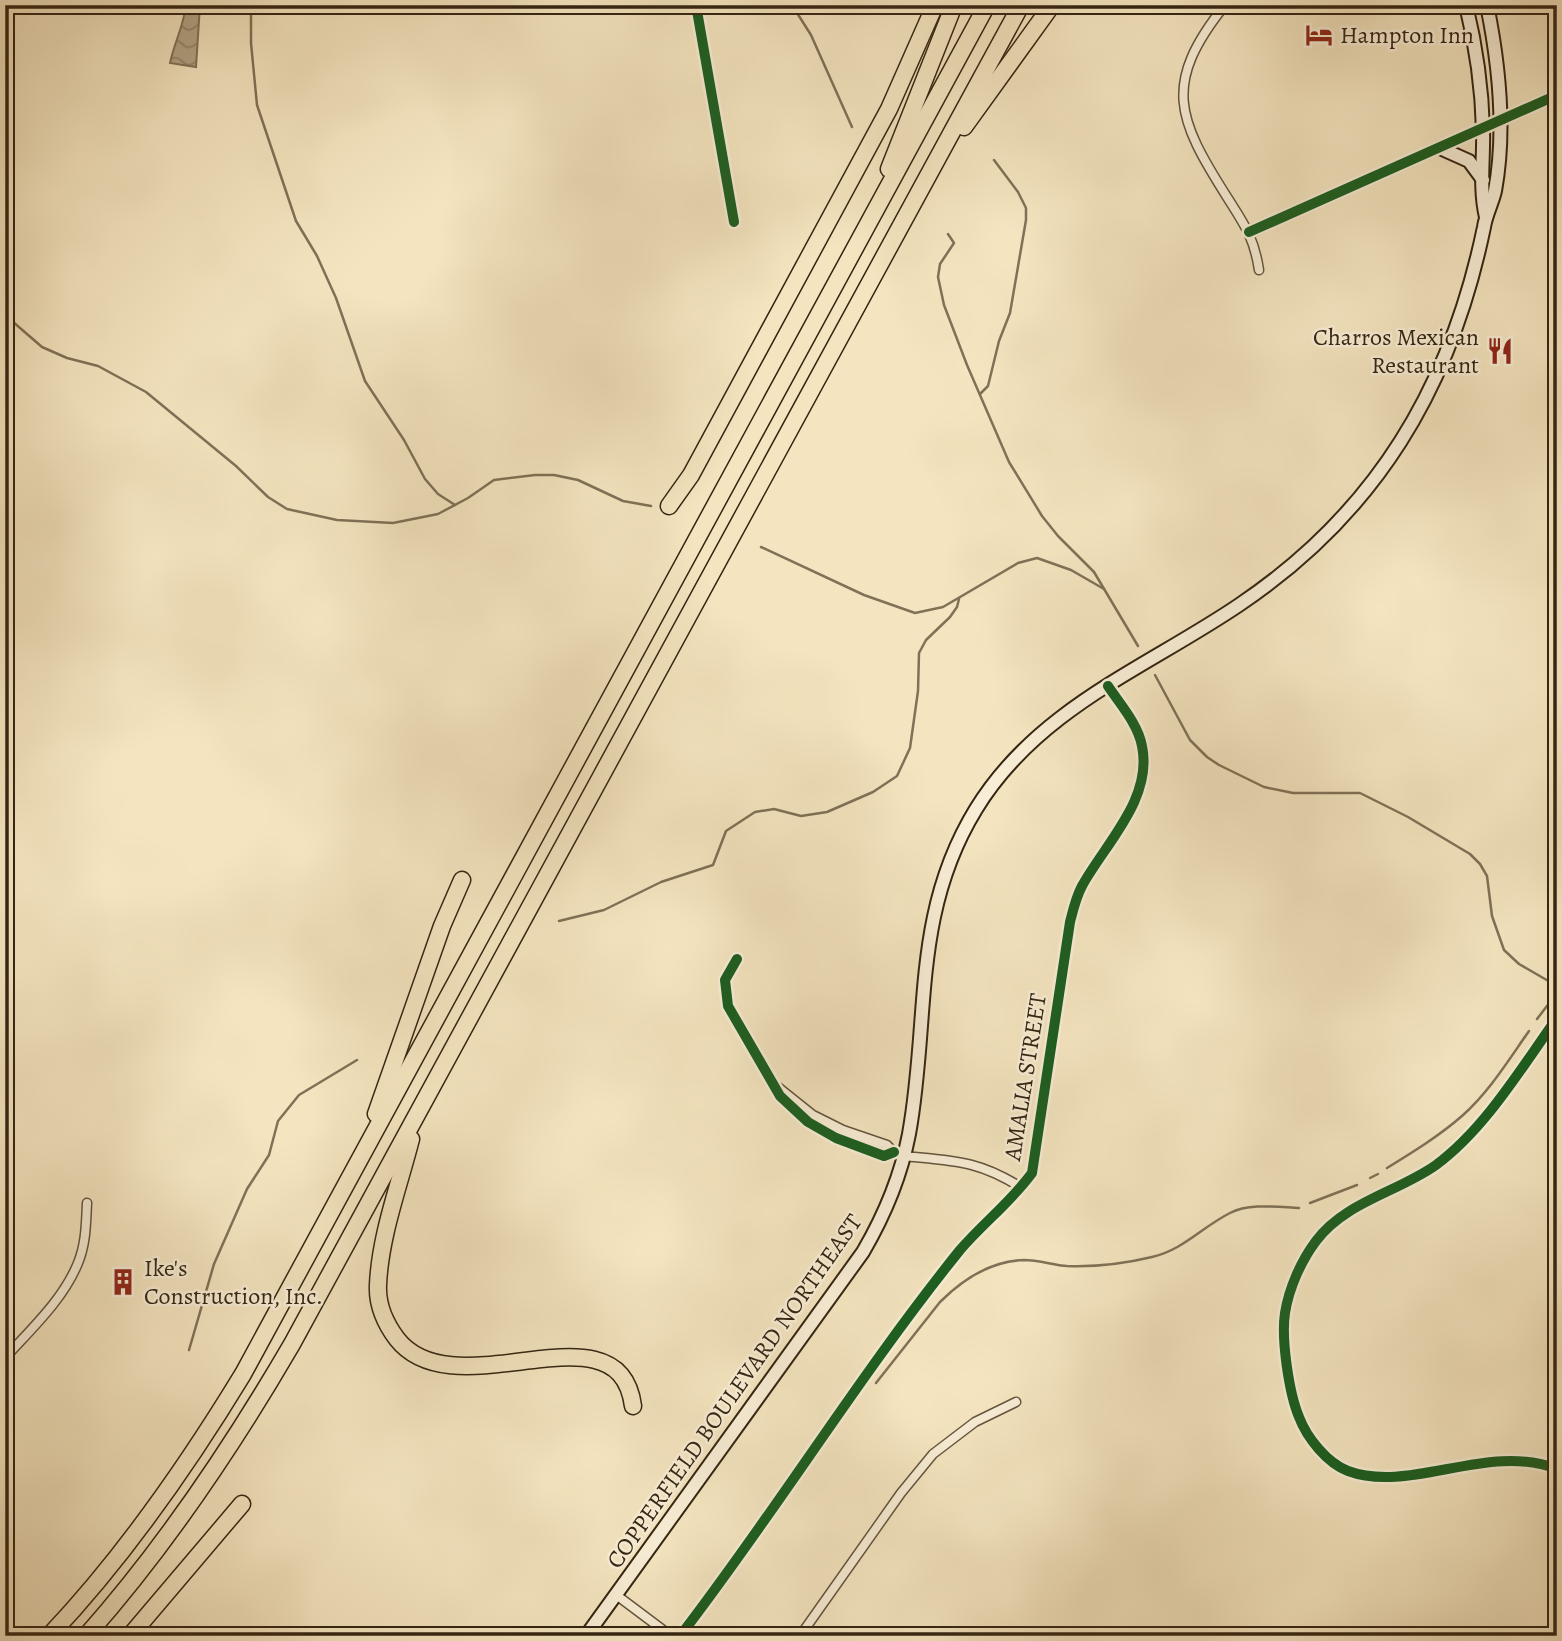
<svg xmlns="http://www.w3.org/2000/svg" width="1562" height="1641" font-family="Alegreya,serif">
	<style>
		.water { fill: url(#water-waves); stroke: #807157; stroke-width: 2 }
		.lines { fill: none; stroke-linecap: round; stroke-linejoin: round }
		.stream { stroke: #807157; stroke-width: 2.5 }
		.minor-casing { stroke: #64553e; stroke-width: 11 }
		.tertiary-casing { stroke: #64553e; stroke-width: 14 }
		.secondary-casing { stroke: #342512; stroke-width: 16 }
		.motorway-casing { stroke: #342512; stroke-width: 19 }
		.minor { stroke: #f8eed6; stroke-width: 8 }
		.tertiary { stroke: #f8eed6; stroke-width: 10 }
		.secondary { stroke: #f8eed6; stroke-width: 12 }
		.motorway { stroke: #f4e5c0; stroke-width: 16 }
		.cycleway-casing { stroke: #f8eed6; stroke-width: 15 }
		.cycleway { stroke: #1b5e20; stroke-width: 10 }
		.labels { text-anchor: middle; stroke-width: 5; stroke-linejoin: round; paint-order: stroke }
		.poi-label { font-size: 24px; fill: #342512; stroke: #f8eed6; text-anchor: start }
		.street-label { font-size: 24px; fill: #342512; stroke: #f8eed6 }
	</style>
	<defs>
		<pattern id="water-waves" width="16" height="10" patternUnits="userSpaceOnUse" patternTransform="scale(1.75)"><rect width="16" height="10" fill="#b3a485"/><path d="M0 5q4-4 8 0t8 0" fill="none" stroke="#92856b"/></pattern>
	</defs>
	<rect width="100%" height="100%" fill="#f4e5c0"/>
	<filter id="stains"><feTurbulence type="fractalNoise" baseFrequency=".00286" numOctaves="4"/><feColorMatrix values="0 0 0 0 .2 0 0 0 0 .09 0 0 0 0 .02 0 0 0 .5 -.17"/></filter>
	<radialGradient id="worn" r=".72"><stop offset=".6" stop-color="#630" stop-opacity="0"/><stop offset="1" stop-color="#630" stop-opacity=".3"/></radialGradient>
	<!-- water -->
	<path class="water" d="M186,5H200L196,67L170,63C174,43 184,25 186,5Z"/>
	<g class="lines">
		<!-- stream -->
		<g class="stream">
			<polyline points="251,5 251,43 257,105 296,221 317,256 336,298 365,381 404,440 425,479 438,494 455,505"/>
			<polyline points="792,5 811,35 852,127"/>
			<polyline points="948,234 954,243 940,264 938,277 944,305 967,365 1009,462 1042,516 1058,536 1094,572 1138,646"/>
			<polyline points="5,315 42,347 67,358 98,366 146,392 236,466 268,497 287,509 337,520 393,523 438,514 468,498 494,480 535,475 554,475 578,480 623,501 651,506"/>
			<polyline points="980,394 988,386 999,341 1010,313 1026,220 1026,208 1018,192 994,160"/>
			<polyline points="761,547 864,595 915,613 943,607 1018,563 1037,558 1071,570 1104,589"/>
			<polyline points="1155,675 1190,740 1207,757 1219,765 1264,787 1293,793 1360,793 1408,817 1470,854 1480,864 1487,876 1492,916 1504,950 1519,964 1557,986"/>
			<polyline points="559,921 604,910 661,882 713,865 726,831 755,812 774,809 801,816 827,812 873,792 897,776 910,748 918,691 919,653 926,640 950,617 957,607 959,599"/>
			<polyline points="1537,1019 1557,993"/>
			<path d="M1387,1168C1413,1152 1439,1136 1462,1116C1489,1092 1508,1061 1529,1031"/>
			<polyline points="1370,1178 1378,1174"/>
			<polyline points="1310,1203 1357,1185"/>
			<polyline points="189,1350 214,1264 247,1189 269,1155 278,1121 299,1095 357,1060"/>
			<path d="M876,1383L940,1302C963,1279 991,1261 1024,1260C1039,1260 1053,1265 1067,1266C1095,1267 1123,1264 1152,1257C1183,1250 1202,1227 1230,1213C1249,1203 1277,1207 1299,1208"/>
		</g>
		<defs>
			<g id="minor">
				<polyline points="696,5 734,222"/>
				<path d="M1225,5C1162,84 1177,118 1227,197C1244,224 1254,237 1259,270"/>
				<polyline points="737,959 725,980 728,1006 780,1096 808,1122 836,1138 884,1156 894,1152"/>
				<path d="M1557,1018C1522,1067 1485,1129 1436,1165C1398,1192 1345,1202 1316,1241C1301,1261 1289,1288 1285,1313C1281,1339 1289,1393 1299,1417C1307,1438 1327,1463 1348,1471C1410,1494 1488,1442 1557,1469"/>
				<path d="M778,1087L813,1115L843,1130L887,1145L894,1152L903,1156C954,1161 978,1160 1022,1188"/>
				<path d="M5,1358C31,1329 63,1300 78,1263C86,1244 86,1223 87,1203"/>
				<polyline points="615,1594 671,1636"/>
				<path d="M680,1636C777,1510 860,1374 960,1250C983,1223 1010,1203 1032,1173L1070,922C1073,910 1076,897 1082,886C1105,844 1153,799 1142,746C1138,724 1120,704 1108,686"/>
				<polyline points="800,1636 901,1493 933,1454 975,1422 1016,1402"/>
			</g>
			<polyline id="tertiary" points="1249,232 1557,95"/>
			<g id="secondary">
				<path d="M1466,5C1476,46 1482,88 1483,130C1484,158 1479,188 1486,217"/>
				<polyline points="1440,148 1469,161 1483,180"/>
				<path d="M586,1636L863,1252C884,1216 901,1176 909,1134C930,1019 911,915 976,809C1038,708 1146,668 1239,605C1376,513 1451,387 1484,227C1486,214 1492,204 1495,191C1506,131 1499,64 1487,5"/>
			</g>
			<g id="motorway">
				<polyline points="964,127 1052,5"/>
				<polyline points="889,169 954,5"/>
				<polyline points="669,506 691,475 889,109 935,5"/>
				<polyline points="376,1114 442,926 462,880"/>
				<path d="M411,1139C399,1186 380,1236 378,1285C377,1305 385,1323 397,1339C455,1413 619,1299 633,1406"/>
				<path d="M49,1636C124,1557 187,1466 243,1374L987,5"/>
				<path d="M86,1636C166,1546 232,1447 292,1344L1021,5"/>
				<polyline points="130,1636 242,1504"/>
			</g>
		</defs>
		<!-- minor casing -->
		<use href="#minor" class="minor-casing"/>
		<!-- tertiary casing -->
		<use href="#tertiary" class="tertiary-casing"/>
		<!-- secondary casing -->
		<use href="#secondary" class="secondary-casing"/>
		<!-- motorway casing -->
		<use href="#motorway" class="motorway-casing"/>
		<!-- minor -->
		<use href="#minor" class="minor"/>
		<!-- tertiary -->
		<use href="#tertiary" class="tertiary"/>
		<!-- secondary -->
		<use href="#secondary" class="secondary"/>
		<!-- motorway -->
		<use href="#motorway" class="motorway"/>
		<defs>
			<g id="cycleway">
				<polyline points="696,5 734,222"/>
				<polyline points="1249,232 1557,95"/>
				<polyline points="737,959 725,980 728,1006 780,1096 808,1122 836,1138 884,1156 894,1152"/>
				<path d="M1557,1018C1522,1067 1485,1129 1436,1165C1398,1192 1345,1202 1316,1241C1301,1261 1289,1288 1285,1313C1281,1339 1289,1393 1299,1417C1307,1438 1327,1463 1348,1471C1410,1494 1488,1442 1557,1469"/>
				<path d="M680,1636C777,1510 860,1374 960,1250C983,1223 1010,1203 1032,1173L1070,922C1073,910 1076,897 1082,886C1105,844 1153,799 1142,746C1138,724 1120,704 1108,686"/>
			</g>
		</defs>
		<!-- cycleway casing -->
		<use href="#cycleway" class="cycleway-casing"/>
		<!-- cycleway -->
		<use href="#cycleway" class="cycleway"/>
	</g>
	<!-- icons -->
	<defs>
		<symbol id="hotel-bare" viewBox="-9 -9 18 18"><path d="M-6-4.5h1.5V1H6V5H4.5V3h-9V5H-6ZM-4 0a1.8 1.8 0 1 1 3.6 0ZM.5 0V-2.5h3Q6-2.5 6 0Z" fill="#8f2418" stroke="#f8eed6" stroke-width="2.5" paint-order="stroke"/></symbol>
		<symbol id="restaurant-bare" viewBox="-9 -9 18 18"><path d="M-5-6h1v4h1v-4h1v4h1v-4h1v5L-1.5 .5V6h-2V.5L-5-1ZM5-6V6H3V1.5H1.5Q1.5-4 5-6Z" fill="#8f2418" stroke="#f8eed6" stroke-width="2.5" paint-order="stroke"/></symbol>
		<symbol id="building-bare" viewBox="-9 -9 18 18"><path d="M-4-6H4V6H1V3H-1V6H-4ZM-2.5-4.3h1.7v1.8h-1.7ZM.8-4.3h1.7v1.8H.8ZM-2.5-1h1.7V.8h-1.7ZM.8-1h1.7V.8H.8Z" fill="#8f2418" stroke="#f8eed6" stroke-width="2.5" paint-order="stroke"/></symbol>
	</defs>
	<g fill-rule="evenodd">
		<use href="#hotel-bare" x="1300" y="16" width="38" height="38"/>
		<use href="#restaurant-bare" x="1481" y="332" width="38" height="38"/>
		<use href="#building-bare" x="104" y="1263" width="38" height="38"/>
	</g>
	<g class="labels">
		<!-- poi labels -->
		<g class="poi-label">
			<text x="1340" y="43">Hampton Inn</text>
			<text x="1479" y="345" text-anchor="end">Charros Mexican<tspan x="1479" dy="28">Restaurant</tspan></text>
			<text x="144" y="1276">Ike's<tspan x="144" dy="28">Construction, Inc.</tspan></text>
		</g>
		<!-- street labels -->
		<g class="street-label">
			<text transform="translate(1025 1077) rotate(-81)" y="8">AMALIA STREET</text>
			<text transform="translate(734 1391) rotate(-55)" y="8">COPPERFIELD BOULEVARD NORTHEAST</text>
		</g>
	</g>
	<!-- margin -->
	<rect width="1562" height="1641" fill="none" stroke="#f4e5c0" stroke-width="28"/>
	<rect x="7" y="7" width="1548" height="1627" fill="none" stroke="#342512" stroke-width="3.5"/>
	<rect x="14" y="14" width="1534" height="1613" fill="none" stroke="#342512" stroke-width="2"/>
	<rect width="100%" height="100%" filter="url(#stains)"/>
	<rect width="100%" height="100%" fill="url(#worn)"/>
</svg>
